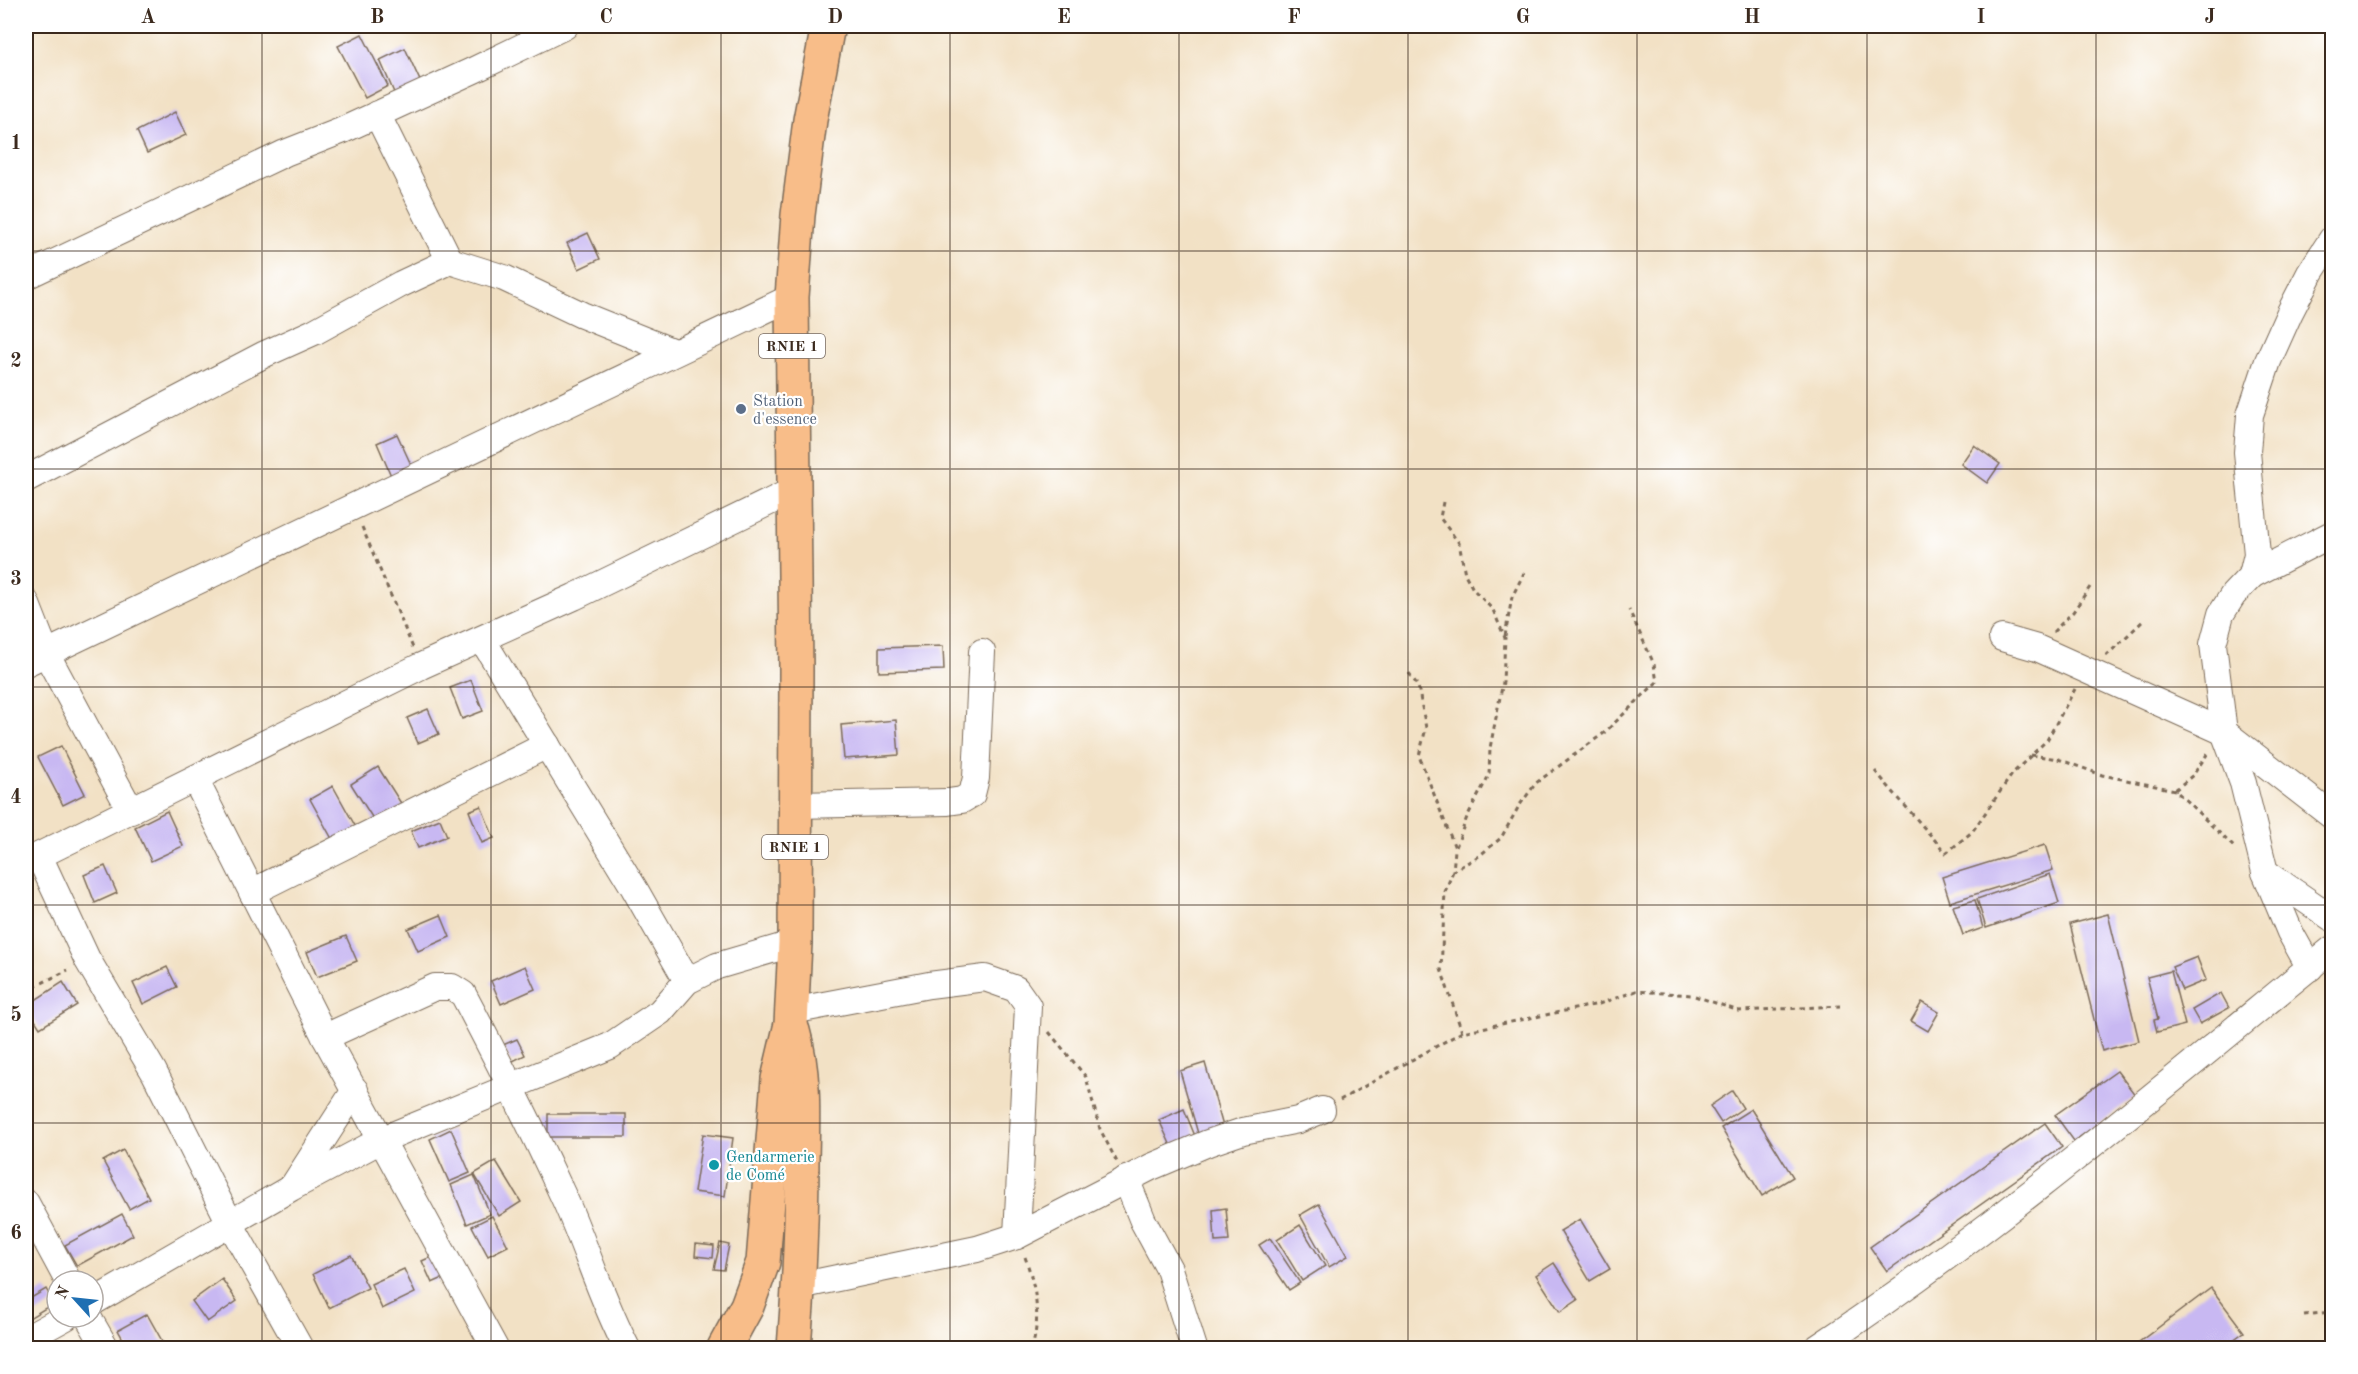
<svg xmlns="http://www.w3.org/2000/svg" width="2358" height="1374" font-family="'Old Standard TT',serif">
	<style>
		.building { fill: #c8b8f2 }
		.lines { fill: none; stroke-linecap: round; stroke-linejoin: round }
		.minor-casing { stroke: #7b6a58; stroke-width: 28 }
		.highway-casing { stroke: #7b6a58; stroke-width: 36 }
		.path { stroke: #7b6a58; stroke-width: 3; stroke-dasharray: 4.5 4.5; stroke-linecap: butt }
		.minor { stroke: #fff; stroke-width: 26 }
		.highway { stroke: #f8bd89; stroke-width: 33 }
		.grid { fill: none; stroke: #3b2a1e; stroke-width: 1.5; stroke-opacity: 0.55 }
		.service-dot { fill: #5c6f8a; stroke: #fff; stroke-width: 2 }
		.culture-dot { fill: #0f9aa8; stroke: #fff; stroke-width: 2 }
		.labels { text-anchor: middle; stroke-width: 4.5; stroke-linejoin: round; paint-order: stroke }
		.shield { fill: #fff; stroke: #766a62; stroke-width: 1.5 }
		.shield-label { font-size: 15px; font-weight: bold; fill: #3b2a1e }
		.service-label { font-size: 16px; fill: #4e5e75; stroke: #fff; text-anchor: start }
		.culture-label { font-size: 16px; fill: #0d838f; stroke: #fff; text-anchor: start }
		.neatline { fill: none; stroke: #3b2a1e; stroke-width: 2 }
		.grid-label { font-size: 20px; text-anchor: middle; font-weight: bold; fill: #3b2a1e }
	</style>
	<rect width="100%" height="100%" fill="#fff"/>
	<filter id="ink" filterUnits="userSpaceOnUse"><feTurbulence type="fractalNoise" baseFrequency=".0167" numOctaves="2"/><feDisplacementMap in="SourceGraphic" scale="12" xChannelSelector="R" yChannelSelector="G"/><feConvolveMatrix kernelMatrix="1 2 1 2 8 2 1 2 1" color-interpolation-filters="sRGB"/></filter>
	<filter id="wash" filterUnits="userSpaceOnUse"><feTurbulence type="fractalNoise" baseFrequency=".008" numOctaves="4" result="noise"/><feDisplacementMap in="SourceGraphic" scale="24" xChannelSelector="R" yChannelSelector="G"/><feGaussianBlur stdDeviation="1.35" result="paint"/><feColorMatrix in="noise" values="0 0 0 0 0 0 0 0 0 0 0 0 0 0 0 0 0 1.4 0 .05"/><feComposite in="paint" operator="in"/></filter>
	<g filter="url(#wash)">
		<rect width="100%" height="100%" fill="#f2e1c5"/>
		<g id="blocks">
			<!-- building -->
			<g class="building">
				<polygon points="362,34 388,86 365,98 338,46"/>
				<polygon points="405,48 421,83 395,95 380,60"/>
				<polygon points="175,112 186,135 147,153 137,131"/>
				<polygon points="588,233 600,259 579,269 567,243"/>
				<polygon points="397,434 413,469 392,478 377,443"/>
				<polygon points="1974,445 2000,464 1987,483 1961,464"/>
				<polygon points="943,646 944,670 879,672 879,648"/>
				<polygon points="471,680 483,711 462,719 450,688"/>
				<polygon points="428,709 439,734 418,743 407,718"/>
				<polygon points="896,720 899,755 844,759 841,725"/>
				<polygon points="61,746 85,794 63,805 38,757"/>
				<polygon points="378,767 404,808 377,825 351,784"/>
				<polygon points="333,786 359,833 336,846 310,799"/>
				<polygon points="481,806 494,838 482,843 469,811"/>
				<polygon points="167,811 183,846 151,861 135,827"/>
				<polygon points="440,819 447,836 418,848 411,831"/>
				<polygon points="2045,845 2053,870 1950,902 1942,877"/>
				<polygon points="105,866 117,893 95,903 84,875"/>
				<polygon points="2050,874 2059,903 1986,928 1977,899"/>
				<polygon points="1975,900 1983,928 1963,935 1953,906"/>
				<polygon points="2108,914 2139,1041 2102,1051 2070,924"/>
				<polygon points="441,915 450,937 418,951 408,929"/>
				<polygon points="346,936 357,961 317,977 307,952"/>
				<polygon points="2197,957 2206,980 2182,990 2172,967"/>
				<polygon points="525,966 535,989 501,1004 491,981"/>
				<polygon points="167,967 177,987 143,1004 133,983"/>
				<polygon points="2171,971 2185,1025 2157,1032 2154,1020 2158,1019 2147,977"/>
				<polygon points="63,982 77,1005 40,1028 26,1006"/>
				<polygon points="2221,993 2229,1008 2200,1024 2192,1010"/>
				<polygon points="1922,1002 1939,1012 1928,1031 1911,1021"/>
				<polygon points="517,1039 525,1055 511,1062 503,1045"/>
				<polygon points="1205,1063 1224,1130 1199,1137 1180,1071"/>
				<polygon points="2117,1071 2136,1096 2074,1141 2055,1115"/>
				<polygon points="1732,1091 1743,1108 1721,1123 1710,1106"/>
				<polygon points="1184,1109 1195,1136 1171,1146 1159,1120"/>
				<polygon points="1751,1109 1793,1177 1762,1196 1721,1128"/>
				<rect x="548" y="1114" width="78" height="23"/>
				<polygon points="2045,1123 2062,1147 1887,1271 1870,1247"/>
				<polygon points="451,1129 470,1173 449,1182 430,1139"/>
				<polygon points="703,1134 733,1138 725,1196 694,1192"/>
				<polygon points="123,1150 149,1198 129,1209 103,1161"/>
				<polygon points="496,1161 521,1202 499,1216 474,1174"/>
				<polygon points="474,1175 490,1214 467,1224 451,1185"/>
				<polygon points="1319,1204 1348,1256 1329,1267 1300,1215"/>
				<polygon points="1226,1208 1229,1241 1215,1242 1213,1210"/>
				<polygon points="122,1214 133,1235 77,1266 65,1245"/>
				<polygon points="492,1216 508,1246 488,1256 472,1226"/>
				<polygon points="1580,1219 1610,1269 1590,1281 1560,1231"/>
				<polygon points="1300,1225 1325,1266 1302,1281 1277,1240"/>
				<polygon points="1270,1238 1300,1283 1289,1290 1259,1245"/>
				<polygon points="720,1243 729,1245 724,1270 714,1269"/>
				<polygon points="696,1244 714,1246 713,1258 695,1256"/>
				<polygon points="440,1253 450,1275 432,1283 422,1261"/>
				<polygon points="351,1255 368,1288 329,1308 313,1274"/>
				<polygon points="1554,1263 1578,1300 1560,1312 1536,1275"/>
				<polygon points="404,1269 415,1293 382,1309 371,1284"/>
				<polygon points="222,1279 237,1301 207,1322 192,1301"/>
				<polygon points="2211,1288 2244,1332 2222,1348 2131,1348"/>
				<polygon points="46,1289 54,1303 26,1320 26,1301"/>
				<polygon points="147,1314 166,1348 128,1348 118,1330"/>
			</g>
		</g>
	</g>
	<g filter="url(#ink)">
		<use href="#blocks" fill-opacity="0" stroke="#7b6a58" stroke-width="1.5"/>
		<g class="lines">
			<defs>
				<g id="minor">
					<polyline points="377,114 450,261"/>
					<polyline points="26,276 285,153 341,131 474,70 565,26"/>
					<polyline points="26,479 265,354 314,332 401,284 450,261 504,278 582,315 674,352"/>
					<polyline points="2252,575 2332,534"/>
					<polyline points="26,602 46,653 131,811"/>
					<polyline points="2002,638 2037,648 2224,732 2332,816"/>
					<polyline points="482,639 634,888 687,981"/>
					<polyline points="26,663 792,297"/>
					<polyline points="195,779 325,1037 495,1348"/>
					<polyline points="795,805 948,802 962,800 972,794 976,778 982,652"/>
					<polyline points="39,856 87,959 154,1072 231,1225 300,1348"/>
					<polyline points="26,862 421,666 574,597 794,490"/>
					<polyline points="2265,872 2332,918"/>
					<polyline points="252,892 547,745"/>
					<polyline points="2310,968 2290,932 2265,872 2243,783 2224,732 2213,644 2221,614 2233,595 2252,575 2257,554 2247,452 2250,415 2268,361 2290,312 2310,273 2332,239"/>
					<polyline points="792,1011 929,985 985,978 1016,989 1028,1006 1017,1236"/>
					<path d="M325,1037L435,987H452L463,994C499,1062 533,1130 565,1200C587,1249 602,1301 627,1348"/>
					<polyline points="1126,1179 1143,1221 1169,1269 1194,1348"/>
					<polyline points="293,1186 355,1090"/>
					<polyline points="26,1203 68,1281"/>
					<polyline points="799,1286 977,1249 1017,1236 1151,1167 1208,1143 1243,1131 1298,1120 1322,1110"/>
					<polyline points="93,1302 291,1188 383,1139 610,1046 660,1012 687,981 717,966 795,943"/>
					<polyline points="88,1317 106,1348"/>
					<polyline points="26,1339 66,1317"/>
					<path d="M1817,1348C1998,1228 2164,1086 2332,949"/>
				</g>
				<g id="highway">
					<path d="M793,1031C805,1073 803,1115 802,1159C802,1222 799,1285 794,1348"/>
					<polyline points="724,1348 747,1306 763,1262 778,1079 791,1024 795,943 796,670 792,297 798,215 810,120 828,26"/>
				</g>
			</defs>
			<!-- minor casing -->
			<use href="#minor" class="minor-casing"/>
			<!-- highway casing -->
			<use href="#highway" class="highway-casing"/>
			<!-- path -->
			<g class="path">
				<polyline points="1443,502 1440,518 1459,543 1465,574 1473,589 1493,610 1505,638 1503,682 1490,748 1489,775 1467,817 1455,850 1453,871 1479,856 1501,838 1519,806 1536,783 1604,733 1657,682 1654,664 1629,610"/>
				<polyline points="362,527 413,648"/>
				<polyline points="2053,632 2073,612 2090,587"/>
				<polyline points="1505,636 1512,597 1524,573"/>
				<polyline points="2106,656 2144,620"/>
				<polyline points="1409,673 1418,686 1426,728 1419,756 1455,848"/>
				<polyline points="2031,755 2058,759 2102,775 2175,790 2236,849"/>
				<polyline points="1875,771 1946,853 1972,832 2013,773 2047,740 2075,689"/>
				<polyline points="2175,790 2193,775 2208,753"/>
				<polyline points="1453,871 1445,892 1441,969 1462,1032"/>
				<polyline points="26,991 68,970"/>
				<polyline points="1049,1032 1086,1077 1100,1129 1117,1162"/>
				<polyline points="1340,1100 1462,1032 1599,1004 1636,991 1692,995 1739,1011 1840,1006"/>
				<path d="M1025,1257C1036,1288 1041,1316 1032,1348"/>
				<polyline points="2304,1315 2332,1312"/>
			</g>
			<!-- minor -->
			<use href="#minor" class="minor"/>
			<!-- highway -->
			<use href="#highway" class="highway"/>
		</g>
	</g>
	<!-- grid -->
	<path class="grid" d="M262,26V1348M491,26V1348M721,26V1348M950,26V1348M1179,26V1348M1408,26V1348M1637,26V1348M1867,26V1348M2096,26V1348M26,251H2332M26,469H2332M26,687H2332M26,905H2332M26,1123H2332"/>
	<!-- markers -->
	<circle class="service-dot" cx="741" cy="409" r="6"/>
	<circle class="culture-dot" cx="714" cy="1165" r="6"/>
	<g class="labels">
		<!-- shield labels -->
		<g class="shield">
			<rect x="759" y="334" width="66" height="24" rx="4.5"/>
			<rect x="762" y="835" width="66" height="24" rx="4.5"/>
		</g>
		<g class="shield-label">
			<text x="792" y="351">RNIE 1</text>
			<text x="795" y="852">RNIE 1</text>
		</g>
		<!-- service labels -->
		<g class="service-label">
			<text x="753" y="406">Station<tspan x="753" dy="18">d'essence</tspan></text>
		</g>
		<!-- culture labels -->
		<g class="culture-label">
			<text x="726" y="1162">Gendarmerie<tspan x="726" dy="18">de Comé</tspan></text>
		</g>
	</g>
	<!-- margin -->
	<rect width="2358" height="1374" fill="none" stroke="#fff" stroke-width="66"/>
	<!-- north arrow -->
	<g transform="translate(75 1299) rotate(297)"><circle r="28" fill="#ffffff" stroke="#b1aaa5" stroke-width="1.5"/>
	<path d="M0-4.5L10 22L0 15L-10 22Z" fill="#1f6fb2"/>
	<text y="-9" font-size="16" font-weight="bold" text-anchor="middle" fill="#3b2a1e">N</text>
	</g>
	<rect x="33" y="33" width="2292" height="1308" class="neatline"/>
	<g class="grid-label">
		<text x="148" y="23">A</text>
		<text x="377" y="23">B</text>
		<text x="606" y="23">C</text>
		<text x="835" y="23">D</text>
		<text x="1064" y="23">E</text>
		<text x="1294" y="23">F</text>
		<text x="1523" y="23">G</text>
		<text x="1752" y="23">H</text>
		<text x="1981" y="23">I</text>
		<text x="2210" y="23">J</text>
		<text x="16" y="149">1</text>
		<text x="16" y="367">2</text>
		<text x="16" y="585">3</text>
		<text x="16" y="803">4</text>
		<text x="16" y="1021">5</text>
		<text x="16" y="1239">6</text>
	</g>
</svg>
